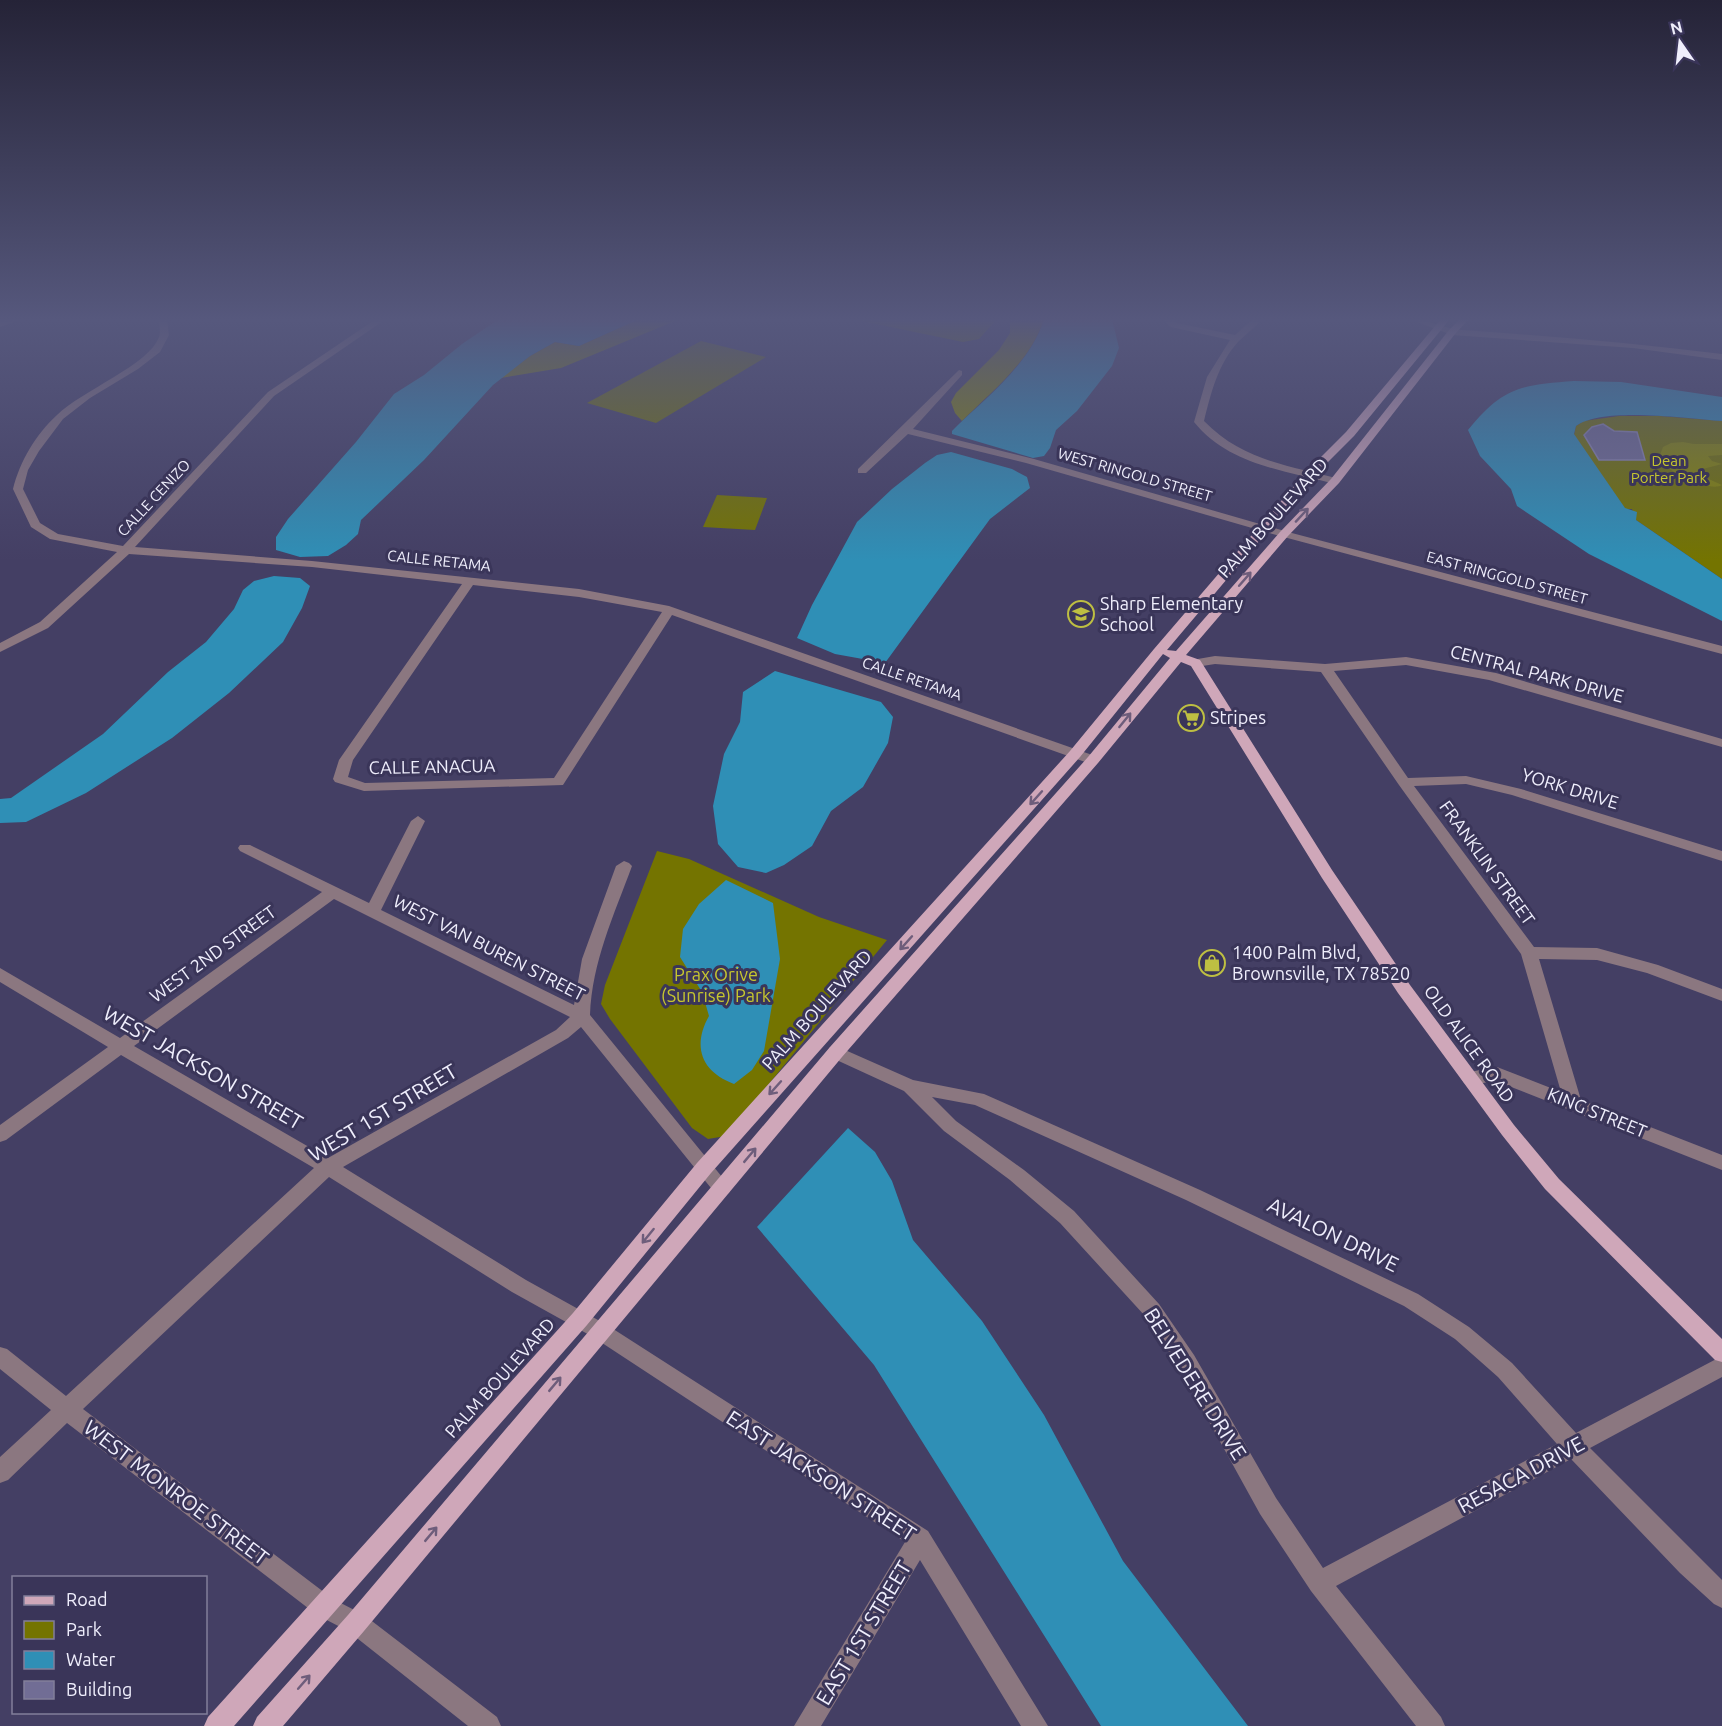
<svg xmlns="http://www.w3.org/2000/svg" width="1722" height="1726" font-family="Ubuntu,sans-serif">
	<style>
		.green { fill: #747400 }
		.forest { fill: #878700 }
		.water { fill: #2f8fb6 }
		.building { fill: #716d95; stroke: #8b87b0; stroke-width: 1.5 }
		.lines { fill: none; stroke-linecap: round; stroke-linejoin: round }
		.minor { fill: #8b7780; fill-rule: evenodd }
		.major { fill: #cfa7b9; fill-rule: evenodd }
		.oneway { stroke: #6e5d7b }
		.labels { text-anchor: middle; stroke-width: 6; stroke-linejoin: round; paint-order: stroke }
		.far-park-label { font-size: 15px; fill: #c6c62f; stroke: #3a3559 }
		.far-street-label { font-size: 15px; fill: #efeefc; stroke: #3a3559 }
		.street-label { font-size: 18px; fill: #efeefc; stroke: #3a3559 }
		.poi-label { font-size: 18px; fill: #efeefc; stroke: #3a3559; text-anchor: start }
		.park-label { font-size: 18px; fill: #c6c62f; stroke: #3a3559 }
		.near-street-label { font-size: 21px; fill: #efeefc; stroke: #3a3559 }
	</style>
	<rect width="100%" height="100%" fill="#443f64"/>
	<!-- green -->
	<g class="green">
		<polygon points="852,319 997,319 979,339 963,342"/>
		<polygon points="701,341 766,357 656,423 587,403"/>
		<polygon points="1619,416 1659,416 1722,421 1722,579 1636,520 1632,509 1625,509 1574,435 1576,426 1584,421"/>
		<polygon points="717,495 767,498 755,530 703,527"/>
		<polygon points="657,851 689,859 819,917 887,940 726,1136 708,1139 692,1128 610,1019 601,1004 605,985"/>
	</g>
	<!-- forest -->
	<g class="forest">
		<polygon points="639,319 680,319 561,368 501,378 530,356 555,342 579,346"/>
		<path d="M1010,319H1044C1031,361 992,391 962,421L955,413L951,402L956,393L999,350L1010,333Z"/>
		<path d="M1683,442L1694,444H1722V455L1708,456L1712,461L1722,464L1699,470L1702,476L1722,485C1711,492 1674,475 1664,464C1662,462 1661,458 1660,455L1663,447L1671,443Z"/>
	</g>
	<!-- water -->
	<g class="water">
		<polygon points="499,319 639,319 579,346 555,342 530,356 493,385 424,460 361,520 358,534 346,545 328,556 300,557 276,550 276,537 288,519 356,442 394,394 424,375 462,344"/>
		<path d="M1044,319H1112L1119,348L1112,366L1077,411L1056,430L1050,448L1044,456L1033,458L952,434V431C984,399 1031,364 1044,319Z"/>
		<path d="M1574,381L1621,382L1722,397V421C1688,419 1604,406 1576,426L1574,434L1625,508L1637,512L1636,520L1722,579V621L1589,554L1517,506L1511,489L1480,456L1468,430C1503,387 1520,385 1574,381Z"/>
		<polygon points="951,452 1012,469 1027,477 1030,488 990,519 885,663 835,654 797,638 812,605 857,522 892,489 925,463 937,455"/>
		<polygon points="274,576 300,578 310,586 302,608 283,642 229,693 172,738 86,793 26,822 0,823 0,799 11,798 103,734 168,672 206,642 234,609 243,590 254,581"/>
		<polygon points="775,671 881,702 893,717 888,743 863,787 831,811 812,846 784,865 766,873 738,867 718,844 713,806 724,754 740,722 743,692"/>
		<path d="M726,880L773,903L780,959L764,1051L752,1070L734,1084C701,1072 692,1046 709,1016L702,992L680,957L683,929L699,904Z"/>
		<polygon points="848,1128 875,1152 892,1181 913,1240 982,1321 1044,1415 1123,1561 1248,1726 1101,1726 874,1365 757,1227"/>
	</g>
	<!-- building -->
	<polygon class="building" points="1603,424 1614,431 1637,432 1645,460 1599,460 1584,435 1592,427"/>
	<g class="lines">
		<!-- minor -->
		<g class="minor">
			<polygon points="8,319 23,319 0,327 0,321"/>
			<path d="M159,319H167L169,335L160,352L138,369L90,398L63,419L39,451L28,470L23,489L40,523L58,534L123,546L268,392L376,319H386L274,396L135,547L312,561L579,589L669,606L1098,757L1100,760L1093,764L1088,763L672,615L563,785L364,791L335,782L333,779L339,760L462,584L312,567L129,554L48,628L0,652V643L40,622L117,552L50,539L31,527L13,489C20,461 36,434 57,415C81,391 149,365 159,337C161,332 159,325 159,319ZM473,585L579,597L662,612L554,778L365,783L348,777L353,760Z"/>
			<path d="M1162,319H1172L1177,323L1235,335L1253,319H1263C1255,327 1246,334 1238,342C1218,364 1211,393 1204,421C1243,461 1288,465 1339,479V483H1331C1282,470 1228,464 1194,422L1207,377L1230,340L1171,327Z"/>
			<path d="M1409,319C1428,319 1444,329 1462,330C1549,336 1636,343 1722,354V360L1633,348L1452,335Z"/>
			<polygon points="959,370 962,371 962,375 913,429 1034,459 1288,532 1722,646 1722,654 1280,536 1026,463 908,434 866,473 858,473 858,469"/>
			<polygon points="1215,656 1325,664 1406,657 1496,673 1722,739 1722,747 1489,680 1406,665 1334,671 1408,778 1466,776 1521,789 1722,851 1722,861 1512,795 1466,784 1414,786 1534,947 1597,948 1658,965 1722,989 1722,1001 1647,973 1597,960 1539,959 1581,1100 1722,1155 1722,1170 1496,1081 1470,1085 1464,1083 1461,1078 1464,1073 1497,1067 1561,1092 1521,954 1399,785 1321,672 1215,664 1196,667 1190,663 1192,660"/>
			<path d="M418,816L425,821L381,910L574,1005L582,959L616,866L624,861L629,863L632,866C614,915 592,962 590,1015L731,1188L729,1193L722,1196L715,1193L581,1027L568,1038L343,1167L526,1280L607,1325L928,1531L1048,1726H1021L920,1560L821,1726H794L905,1542L593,1337L512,1292L329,1177L83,1409L333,1599L364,1615L497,1717L501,1726H468L348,1631L317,1615L67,1423L8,1480L0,1483V1457L51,1410L0,1369V1347L7,1349L66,1396L314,1168L121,1055L6,1140L0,1142V1125L108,1047L0,982V968L120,1038L322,892L240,851L238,848L240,845H250L369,903L411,821ZM334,899L570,1017L556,1030L328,1158L134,1046Z"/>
			<path d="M836,1046L913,1080L984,1094L1200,1190L1418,1294L1469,1327L1512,1363L1576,1433L1722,1356V1377L1590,1448L1722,1580V1608L1714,1604L1680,1573L1571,1459L1336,1586L1441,1717L1445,1726H1416L1311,1591L1260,1514L1180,1369L1145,1316L1060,1223L1010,1180L944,1131L904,1091L830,1057L827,1052L830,1047ZM932,1097L975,1105L1186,1200L1404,1306L1455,1339L1498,1377L1557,1444L1323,1568L1276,1498L1194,1355L1159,1304L1074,1211L1024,1170L956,1121Z"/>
		</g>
		<!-- major -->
		<polygon class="major" points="1441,319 1450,319 1354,436 1314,476 1167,650 1176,651 1280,532 1331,479 1449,330 1460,319 1469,319 1455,334 1339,483 1288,536 1186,655 1200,660 1332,870 1410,985 1514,1125 1559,1179 1722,1339 1722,1362 1715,1360 1545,1189 1502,1135 1398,993 1322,878 1191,666 1181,662 1098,763 842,1057 364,1631 283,1726 253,1726 257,1717 348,1615 830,1047 1088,757 1170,658 1163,654 1080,757 711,1173 587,1325 234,1726 204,1726 208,1717 573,1313 697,1163 1070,751 1154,649 1306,472 1346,432"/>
	</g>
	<!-- one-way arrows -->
	<defs><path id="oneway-shaft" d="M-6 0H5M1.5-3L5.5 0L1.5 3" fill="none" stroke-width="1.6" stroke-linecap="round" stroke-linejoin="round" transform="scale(1.5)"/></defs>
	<g class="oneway">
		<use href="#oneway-shaft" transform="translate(1302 515) rotate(-47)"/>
		<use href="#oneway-shaft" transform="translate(1245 579) rotate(-49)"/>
		<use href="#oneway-shaft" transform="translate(1125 720) rotate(-51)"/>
		<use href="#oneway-shaft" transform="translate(1036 798) rotate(132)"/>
		<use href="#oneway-shaft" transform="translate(906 943) rotate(132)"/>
		<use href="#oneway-shaft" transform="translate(775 1088) rotate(132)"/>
		<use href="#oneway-shaft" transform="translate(750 1155) rotate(-50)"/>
		<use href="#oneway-shaft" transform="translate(648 1236) rotate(129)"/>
		<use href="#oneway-shaft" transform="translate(555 1384) rotate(-50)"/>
		<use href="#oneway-shaft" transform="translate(431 1534) rotate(-50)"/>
		<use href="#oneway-shaft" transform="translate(304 1682) rotate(-49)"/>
	</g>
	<!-- sky -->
	<linearGradient id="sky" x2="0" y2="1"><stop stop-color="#252337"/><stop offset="0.57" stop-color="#56587d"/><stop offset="1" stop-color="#56587d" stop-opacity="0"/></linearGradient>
	<rect width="1722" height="561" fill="url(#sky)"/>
	<!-- icons -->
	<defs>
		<symbol id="school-ring" viewBox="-11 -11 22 22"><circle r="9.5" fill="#3a3559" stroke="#bebf42" stroke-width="1.5"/><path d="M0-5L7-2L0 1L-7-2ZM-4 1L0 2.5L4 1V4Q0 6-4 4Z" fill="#bebf42"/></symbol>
		<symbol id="supermarket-ring" viewBox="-11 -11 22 22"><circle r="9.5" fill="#3a3559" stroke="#bebf42" stroke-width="1.5"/><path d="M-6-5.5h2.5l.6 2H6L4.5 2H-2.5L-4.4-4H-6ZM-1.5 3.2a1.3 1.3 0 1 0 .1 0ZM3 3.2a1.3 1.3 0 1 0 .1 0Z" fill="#bebf42"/></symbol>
		<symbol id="shop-ring" viewBox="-11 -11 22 22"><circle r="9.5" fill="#3a3559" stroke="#bebf42" stroke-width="1.5"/><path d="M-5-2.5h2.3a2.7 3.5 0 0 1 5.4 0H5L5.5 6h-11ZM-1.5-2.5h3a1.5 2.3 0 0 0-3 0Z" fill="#bebf42"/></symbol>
	</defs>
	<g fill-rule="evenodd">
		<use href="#school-ring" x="1066" y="599" width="30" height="30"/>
		<use href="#supermarket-ring" x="1176" y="703" width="30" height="30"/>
		<use href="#shop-ring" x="1197" y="948" width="30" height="30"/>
	</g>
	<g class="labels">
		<!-- far-park labels -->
		<g class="far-park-label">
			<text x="1669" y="466">Dean<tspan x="1669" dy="17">Porter Park</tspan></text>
		</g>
		<!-- far-street labels -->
		<g class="far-street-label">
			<text transform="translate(1135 475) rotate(16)" y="5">WEST RINGOLD STREET</text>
			<text transform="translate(154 498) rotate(-47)" y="5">CALLE CENIZO</text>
			<text transform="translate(439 561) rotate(6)" y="5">CALLE RETAMA</text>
			<text transform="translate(1507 578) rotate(15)" y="5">EAST RINGGOLD STREET</text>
			<text transform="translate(912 679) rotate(19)" y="5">CALLE RETAMA</text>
		</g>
		<!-- street labels -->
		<g class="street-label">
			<text transform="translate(1273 518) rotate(-48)" y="6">PALM BOULEVARD</text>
			<text transform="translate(1537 674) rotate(15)" y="6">CENTRAL PARK DRIVE</text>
			<text transform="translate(432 767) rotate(-1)" y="6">CALLE ANACUA</text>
			<text transform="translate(1570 789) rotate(17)" y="6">YORK DRIVE</text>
			<text transform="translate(1487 863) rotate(54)" y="6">FRANKLIN STREET</text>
			<text transform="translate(489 948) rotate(27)" y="6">WEST VAN BUREN STREET</text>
			<text transform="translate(213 954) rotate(-36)" y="6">WEST 2ND STREET</text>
			<text transform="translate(817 1010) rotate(-48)" y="6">PALM BOULEVARD</text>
			<text transform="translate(1469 1044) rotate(54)" y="6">OLD ALICE ROAD</text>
			<text transform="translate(1597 1113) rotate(22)" y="6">KING STREET</text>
			<text transform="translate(500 1378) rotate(-48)" y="6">PALM BOULEVARD</text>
		</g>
		<!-- poi labels -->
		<g class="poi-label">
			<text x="1100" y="610">Sharp Elementary<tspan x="1100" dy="21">School</tspan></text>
			<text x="1210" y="724">Stripes</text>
			<text x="1232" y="959">1400 Palm Blvd,<tspan x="1232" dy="21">Brownsville, TX 78520</tspan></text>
		</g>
		<!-- park labels -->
		<g class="park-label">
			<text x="716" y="981">Prax Orive<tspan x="716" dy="21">(Sunrise) Park</tspan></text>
		</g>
		<!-- near-street labels -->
		<g class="near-street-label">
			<text transform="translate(203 1068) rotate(30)" y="7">WEST JACKSON STREET</text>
			<text transform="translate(383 1113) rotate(-31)" y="7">WEST 1ST STREET</text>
			<text transform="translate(1333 1235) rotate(26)" y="7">AVALON DRIVE</text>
			<text transform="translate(1195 1384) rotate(58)" y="7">BELVEDERE DRIVE</text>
			<text transform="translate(1521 1475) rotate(-28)" y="7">RESACA DRIVE</text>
			<text transform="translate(821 1476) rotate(33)" y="7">EAST JACKSON STREET</text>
			<text transform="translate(176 1493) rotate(37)" y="7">WEST MONROE STREET</text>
			<text transform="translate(864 1633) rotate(-59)" y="7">EAST 1ST STREET</text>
		</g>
	</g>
	<!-- legend -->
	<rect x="12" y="1576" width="195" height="138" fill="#3a3559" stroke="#827f9a" stroke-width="1.5"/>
	<rect x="24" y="1596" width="30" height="9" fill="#cfa7b9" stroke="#827f9a" stroke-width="1.5"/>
	<text x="66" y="1606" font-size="18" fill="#efeefc">Road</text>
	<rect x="24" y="1621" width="30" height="18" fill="#747400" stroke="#827f9a" stroke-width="1.5"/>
	<text x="66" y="1636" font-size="18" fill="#efeefc">Park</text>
	<rect x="24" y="1651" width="30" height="18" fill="#2f8fb6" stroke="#827f9a" stroke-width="1.5"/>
	<text x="66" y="1666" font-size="18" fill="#efeefc">Water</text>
	<rect x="24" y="1681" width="30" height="18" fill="#716d95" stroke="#827f9a" stroke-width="1.5"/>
	<text x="66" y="1696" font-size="18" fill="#efeefc">Building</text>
	<!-- north arrow -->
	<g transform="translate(1680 42) rotate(346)" stroke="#3a3559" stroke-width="4.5" paint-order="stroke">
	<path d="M0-4.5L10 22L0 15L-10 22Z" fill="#efeefc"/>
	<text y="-9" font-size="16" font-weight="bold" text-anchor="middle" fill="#efeefc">N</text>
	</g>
</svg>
